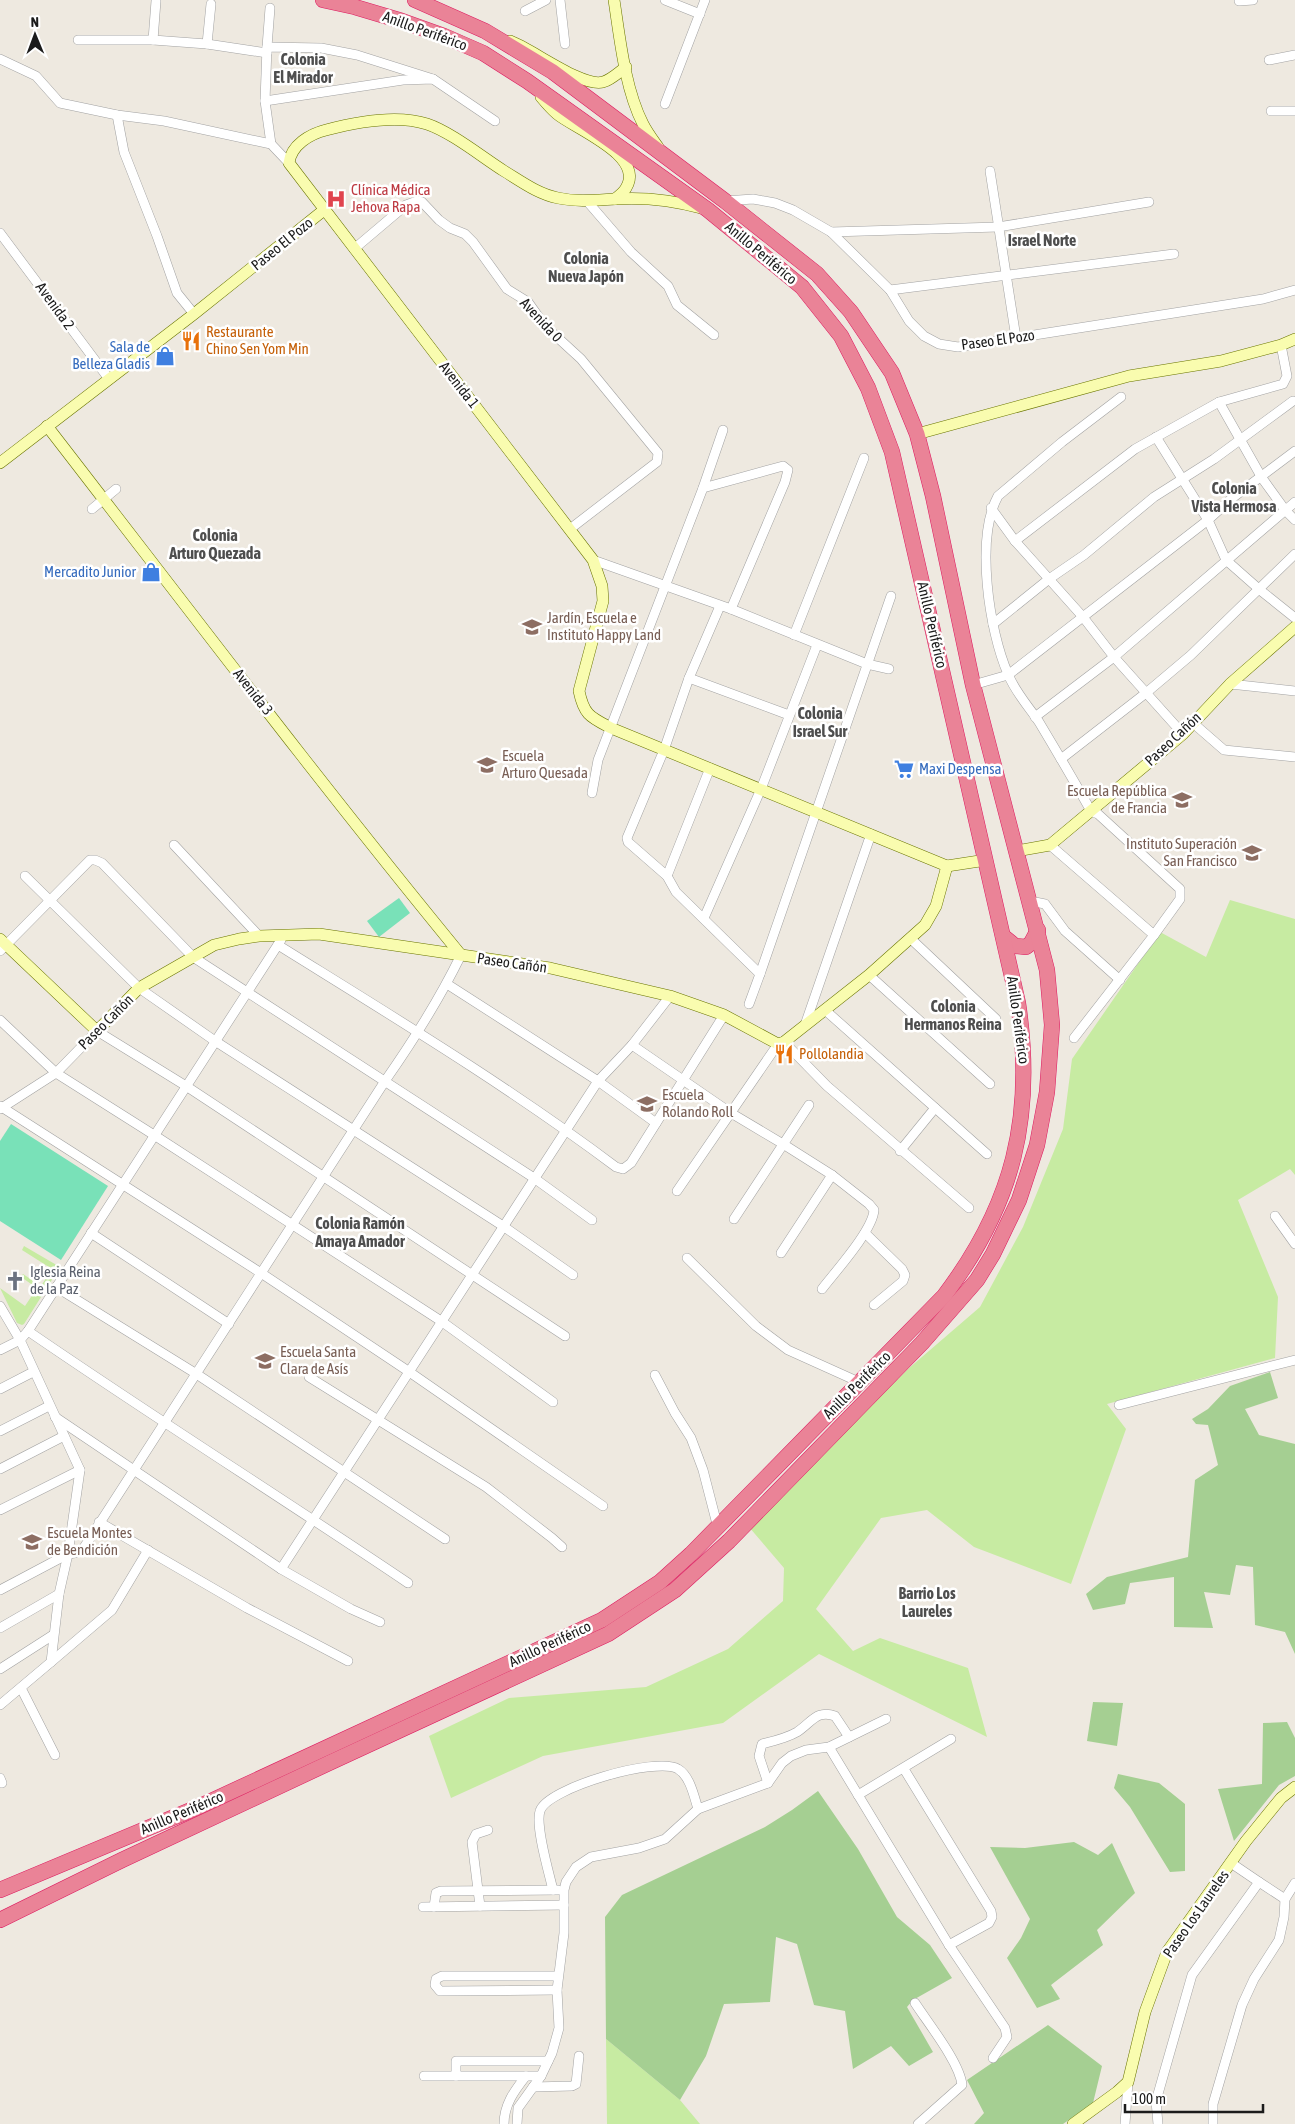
<svg xmlns="http://www.w3.org/2000/svg" width="1295" height="2124" font-family="'Asap Condensed',sans-serif">
	<style>
		.grass { fill: #c7eba2 }
		.forest { fill: #a5cf92 }
		.pitch { fill: #79e1b8 }
		.lines { fill: none; stroke-linecap: round; stroke-linejoin: round }
		.street-casing { stroke: #a2a2a2; stroke-width: 10 }
		.secondary-casing { stroke: #697400; stroke-width: 12 }
		.highway-casing { stroke: #dd1b60; stroke-width: 16 }
		.street { stroke: #fff; stroke-width: 9 }
		.secondary { stroke: #f9fcaf; stroke-width: 11 }
		.highway { stroke: #ea8397; stroke-width: 15 }
		.labels { text-anchor: middle; stroke-width: 5; stroke-linejoin: round; paint-order: stroke }
		.street-label { font-size: 15px; fill: #1b1b1b; stroke: #fff }
		.health-label { font-size: 15px; fill: #be3a42; stroke: #fff; text-anchor: start }
		.food-label { font-size: 15px; fill: #c56008; stroke: #fff; text-anchor: start }
		.shop-label { font-size: 15px; fill: #366cbe; stroke: #fff; text-anchor: end }
		.education-label { font-size: 15px; fill: #785e54; stroke: #fff; text-anchor: start }
		.worship-label { font-size: 15px; fill: #5b616d; stroke: #fff; text-anchor: start }
		.neighbourhood-label { font-size: 16px; font-weight: bold; fill: #4e4e4e; stroke: #fff }
	</style>
	<rect width="100%" height="100%" fill="#eee9e0"/>
	<!-- grass -->
	<g class="grass">
		<polygon points="1230,900 1295,919 1295,1175 1290,1169 1238,1200 1278,1297 1275,1358 1107,1404 1126,1429 1071,1584 974,1547 927,1510 881,1518 816,1609 853,1651 880,1638 968,1668 987,1737 819,1654 723,1723 543,1756 451,1798 429,1736 509,1698 646,1687 728,1649 783,1601 784,1568 749,1527 908,1369 980,1307 1023,1227 1063,1129 1072,1059 1160,932 1206,957"/>
		<polygon points="24,1246 60,1267 24,1324 22,1325 17,1323 0,1288 25,1306 37,1288 21,1277 23,1274 41,1286 52,1269 22,1250"/>
		<polygon points="606,2039 680,2100 700,2124 607,2124"/>
	</g>
	<!-- forest -->
	<g class="forest">
		<polygon points="1270,1372 1278,1398 1245,1409 1259,1435 1295,1444 1295,1654 1285,1632 1255,1625 1253,1567 1236,1565 1230,1595 1204,1592 1213,1628 1174,1627 1174,1577 1130,1583 1125,1604 1093,1610 1086,1594 1107,1577 1188,1557 1195,1480 1218,1465 1208,1425 1196,1424 1192,1419 1208,1409 1230,1386"/>
		<polygon points="1093,1702 1123,1703 1117,1746 1087,1741"/>
		<polygon points="1287,1722 1295,1738 1295,1776 1279,1785 1234,1841 1218,1789 1262,1784 1263,1723"/>
		<polygon points="1118,1774 1159,1783 1185,1804 1185,1871 1170,1872 1130,1807 1114,1788"/>
		<polygon points="818,1791 858,1849 897,1917 930,1945 952,1978 913,2000 907,2007 933,2052 909,2066 891,2046 853,2069 845,2011 814,2005 797,1944 776,1937 770,2002 724,2004 706,2056 680,2100 606,2039 605,1917 622,1895 765,1827 792,1810"/>
		<polygon points="1074,1842 1098,1855 1112,1843 1135,1893 1097,1930 1103,1945 1051,1985 1060,1999 1037,2008 1007,1958 1021,1938 1030,1919 990,1847 1025,1848"/>
		<polygon points="1048,2025 1102,2066 1093,2103 1063,2124 974,2124 984,2113 967,2080"/>
	</g>
	<!-- pitch -->
	<g class="pitch">
		<polygon points="399,898 410,913 379,937 367,921"/>
		<polygon points="11,1124 108,1186 61,1260 0,1221 0,1141"/>
	</g>
	<g class="lines">
		<defs>
			<g id="street">
				<polyline points="560,0 565,44"/>
				<polyline points="665,0 700,14"/>
				<polyline points="1239,1 1253,0"/>
				<polyline points="525,11 546,0"/>
				<polyline points="78,40 153,40 207,44 267,53"/>
				<polyline points="153,40 156,1"/>
				<polyline points="207,44 211,4"/>
				<polyline points="267,47 270,8"/>
				<polyline points="0,59 36,76 60,103 117,115 164,121 271,144 289,163"/>
				<polyline points="1269,60 1295,55"/>
				<polyline points="265,101 403,80 433,79 495,121"/>
				<polyline points="665,104 705,0"/>
				<polyline points="1271,111 1295,111"/>
				<polyline points="117,115 124,152 157,236 177,293 194,314"/>
				<polyline points="271,144 265,101 267,47 321,48 357,55 433,79"/>
				<polyline points="990,171 1016,338"/>
				<polyline points="587,201 631,252 668,286 677,305 714,335"/>
				<polyline points="725,201 753,199 775,203 793,210 831,232 890,290 909,321 924,336 939,344 958,347 1263,299 1295,290"/>
				<polyline points="831,232 998,227 1149,202"/>
				<polyline points="0,233 109,379"/>
				<polyline points="354,249 406,205 417,201 422,202 439,220 450,228 465,234 473,242 507,289 528,302 545,326 581,359 658,453 657,462 570,529"/>
				<polyline points="890,290 1174,254"/>
				<polyline points="1219,402 1262,478 1285,510 1295,520"/>
				<polyline points="1156,437 1208,520 1226,560 1260,590 1295,618"/>
				<polyline points="703,488 723,430"/>
				<polyline points="991,508 1015,541 1083,617 1114,657 1183,734"/>
				<polyline points="92,509 116,489"/>
				<polyline points="1015,541 1135,449 1219,402 1283,384 1287,376 1281,345"/>
				<polyline points="593,560 731,609 867,664 889,669"/>
				<polyline points="720,606 689,678 664,750 627,838 628,842 667,876 676,892 760,974 749,1004"/>
				<polyline points="993,624 1049,579 1084,555 1154,497 1214,459 1293,401"/>
				<polyline points="794,635 864,458"/>
				<polyline points="689,678 789,715"/>
				<polyline points="1230,684 1295,691"/>
				<polyline points="973,685 1008,675 1208,520 1231,499 1295,451"/>
				<polyline points="1035,717 1114,657 1295,502"/>
				<polyline points="1193,723 1224,750 1295,757"/>
				<polyline points="1061,759 1146,693 1191,655 1295,554"/>
				<polyline points="592,793 598,760 703,488 783,466 788,470 785,482 731,609"/>
				<polyline points="174,845 259,936"/>
				<polyline points="1050,845 1154,935"/>
				<polyline points="25,876 139,988 215,1041 503,1226 573,1275"/>
				<polyline points="667,876 710,768"/>
				<polyline points="1030,901 1045,904 1065,931 1120,980"/>
				<polyline points="704,918 761,789 817,645"/>
				<polyline points="911,939 996,1019"/>
				<path d="M278,945C392,1016 508,1086 616,1167L623,1169L631,1163L724,1015"/>
				<polyline points="0,951 90,860 95,860 102,863 193,957 534,1178 592,1220"/>
				<polyline points="760,974 891,596"/>
				<polyline points="869,975 990,1084"/>
				<polyline points="447,984 598,1081 656,1123"/>
				<polyline points="825,1010 987,1154"/>
				<polyline points="0,1020 56,1073 154,1135 441,1321 553,1402"/>
				<polyline points="805,1025 871,834"/>
				<path d="M1074,1038L1154,935L1180,899V889L1098,814L1091,811C1074,781 1057,752 1039,722C1029,707 1015,692 1008,674C989,631 975,538 998,496L1062,442L1121,397"/>
				<polyline points="784,1042 827,1086 969,1208"/>
				<path d="M632,1045L731,1113L783,1144L832,1175L869,1204L874,1210C873,1230 835,1272 822,1289"/>
				<polyline points="0,1106 261,1273 408,1371 603,1506"/>
				<polyline points="0,1109 56,1073 97,1031 186,1086 565,1336"/>
				<polyline points="900,1151 935,1108"/>
				<polyline points="677,1191 778,1044"/>
				<polyline points="1275,1216 1295,1244"/>
				<polyline points="734,1219 809,1105"/>
				<polyline points="91,1233 229,1324"/>
				<polyline points="865,1233 902,1269 905,1275 903,1281 874,1305"/>
				<polyline points="781,1253 832,1175"/>
				<polyline points="687,1258 756,1326 788,1350 859,1382"/>
				<polyline points="56,1287 195,1373 445,1539"/>
				<polyline points="0,1306 20,1340 80,1470 68,1554 59,1594 51,1662 0,1705"/>
				<path d="M28,1331C153,1417 282,1498 408,1583"/>
				<polyline points="0,1350 20,1340 28,1331 281,940"/>
				<polyline points="655,1375 675,1413 691,1438 703,1470 718,1528"/>
				<polyline points="309,1377 486,1487 552,1538 562,1547"/>
				<polyline points="0,1389 33,1372"/>
				<polyline points="1119,1405 1295,1360"/>
				<polyline points="55,1417 281,1569 351,1609 380,1622"/>
				<polyline points="0,1431 49,1406"/>
				<polyline points="0,1469 64,1436"/>
				<polyline points="0,1510 80,1470"/>
				<polyline points="99,1522 247,1608 348,1661"/>
				<polyline points="281,1569 598,1081 632,1045 670,996"/>
				<path d="M0,1590L68,1554L75,1553L83,1549L385,1081C413,1041 439,1000 461,955"/>
				<polyline points="0,1628 59,1594"/>
				<polyline points="51,1662 112,1610 148,1550"/>
				<polyline points="0,1669 53,1635"/>
				<polyline points="21,1688 55,1755"/>
				<polyline points="829,1747 949,1945 1005,2028 1007,2037 993,2058"/>
				<polyline points="904,1769 991,1911 992,1917 989,1923 949,1945"/>
				<polyline points="0,1778 2,1783"/>
				<path d="M768,1783L759,1756L762,1744C774,1741 787,1738 797,1732C811,1723 817,1709 835,1716L849,1737"/>
				<polyline points="858,1795 951,1739"/>
				<polyline points="1259,1882 1285,1899"/>
				<path d="M553,1890C549,1873 535,1826 540,1811C547,1788 657,1756 678,1769C690,1776 694,1796 698,1809"/>
				<polyline points="480,1906 472,1842 476,1834 488,1830"/>
				<polyline points="423,1907 564,1905"/>
				<polyline points="434,1907 436,1893 441,1891 558,1890"/>
				<polyline points="557,1990 440,1991 435,1985 436,1979 442,1976 558,1976"/>
				<path d="M915,2003C928,2023 960,2063 962,2085L918,2124"/>
				<polyline points="424,2076 541,2076"/>
				<polyline points="456,2076 456,2061 548,2061"/>
				<polyline points="533,2087 572,2086 576,2084 579,2056"/>
				<path d="M504,2124C504,2105 514,2091 526,2076"/>
				<polyline points="517,2124 518,2108 541,2076 552,2053 559,2028 557,1990 564,1933 564,1890 566,1882 576,1867 591,1857 639,1848 665,1839 698,1809 768,1783 782,1763 791,1756 806,1750 829,1747 886,1719"/>
				<polyline points="1125,2124 1128,2082"/>
				<polyline points="1158,2124 1156,2101 1192,1975 1259,1882 1231,1863"/>
				<polyline points="1213,2124 1213,2104 1242,2005 1254,1979 1279,1940 1284,1917 1285,1899 1295,1883"/>
			</g>
			<g id="secondary">
				<path d="M614,0C620,39 625,89 643,124C647,132 653,140 658,147"/>
				<path d="M510,41C532,49 583,88 603,82C611,80 619,72 626,67"/>
				<path d="M541,97C546,103 551,109 557,114C575,129 646,156 626,188C624,192 619,196 615,199"/>
				<path d="M701,208C672,200 645,197 615,199C596,200 577,202 558,198C538,194 522,182 504,171C482,157 451,132 427,124C396,114 356,122 326,130C310,134 291,145 289,163L593,560L602,586L603,601L579,691C584,715 590,717 611,728L947,866"/>
				<path d="M47,426C184,603 319,782 461,955"/>
				<polyline points="917,434 1129,376 1221,361 1281,345 1295,339"/>
				<polyline points="0,463 194,314 324,210"/>
				<polyline points="1016,851 1050,845 1183,734 1230,684 1295,627"/>
				<polyline points="947,866 986,860"/>
				<polyline points="0,939 97,1031 139,988 214,945 239,939 259,936 319,934 550,968 670,996 724,1015 778,1044 784,1042 869,975 925,925 936,906 947,866"/>
				<polyline points="1073,2124 1117,2092 1128,2082 1145,2012 1167,1952 1246,1841 1281,1798 1295,1787"/>
			</g>
			<g id="highway">
				<polyline points="1004,937 1015,946 1026,947 1031,943 1038,930"/>
				<path d="M0,1890L196,1808L602,1620L660,1582L691,1554L944,1296C1013,1205 1035,1117 1018,1003L892,452L868,388L841,336L802,287L708,210L527,81L483,53L444,36L402,21L355,7L323,0"/>
				<polyline points="0,1920 122,1860 329,1763 608,1634 675,1590 729,1541 922,1343 977,1280 993,1254 1019,1200 1037,1145 1047,1092 1052,1025 1047,970 973,685 933,496 917,434 892,373 851,312 817,274 725,201 553,72 485,31 415,0"/>
			</g>
		</defs>
		<!-- street casing -->
		<use href="#street" class="street-casing"/>
		<!-- secondary casing -->
		<use href="#secondary" class="secondary-casing"/>
		<!-- highway casing -->
		<use href="#highway" class="highway-casing"/>
		<!-- street -->
		<use href="#street" class="street"/>
		<!-- secondary -->
		<use href="#secondary" class="secondary"/>
		<!-- highway -->
		<use href="#highway" class="highway"/>
	</g>
	<!-- icons -->
	<defs>
		<symbol id="hospital-bare" viewBox="-9 -9 18 18"><path d="M-5-5h3v3.5h4V-5h3V5h-3V1.5h-4V5h-3Z" fill="#e0444e" stroke="#fff" stroke-width="2.5" paint-order="stroke"/></symbol>
		<symbol id="restaurant-bare" viewBox="-9 -9 18 18"><path d="M-5-6h1v4h1v-4h1v4h1v-4h1v5L-1.5 .5V6h-2V.5L-5-1ZM5-6V6H3V1.5H1.5Q1.5-4 5-6Z" fill="#e8710a" stroke="#fff" stroke-width="2.5" paint-order="stroke"/></symbol>
		<symbol id="shop-bare" viewBox="-9 -9 18 18"><path d="M-5-2.5h2.3a2.7 3.5 0 0 1 5.4 0H5L5.5 6h-11ZM-1.5-2.5h3a1.5 2.3 0 0 0-3 0Z" fill="#3f7fe0" stroke="#fff" stroke-width="2.5" paint-order="stroke"/></symbol>
		<symbol id="school-bare" viewBox="-9 -9 18 18"><path d="M0-5L7-2L0 1L-7-2ZM-4 1L0 2.5L4 1V4Q0 6-4 4Z" fill="#8d6e63" stroke="#fff" stroke-width="2.5" paint-order="stroke"/></symbol>
		<symbol id="supermarket-bare" viewBox="-9 -9 18 18"><path d="M-6-5.5h2.5l.6 2H6L4.5 2H-2.5L-4.4-4H-6ZM-1.5 3.2a1.3 1.3 0 1 0 .1 0ZM3 3.2a1.3 1.3 0 1 0 .1 0Z" fill="#3f7fe0" stroke="#fff" stroke-width="2.5" paint-order="stroke"/></symbol>
		<symbol id="church-bare" viewBox="-9 -9 18 18"><path d="M-1.2-6h2.4v3.5h3.3v2.4h-3.3V6h-2.4V-.1h-3.3v-2.4h3.3Z" fill="#6b7280" stroke="#fff" stroke-width="2.5" paint-order="stroke"/></symbol>
	</defs>
	<g fill-rule="evenodd">
		<use href="#hospital-bare" x="322" y="185" width="28" height="28"/>
		<use href="#restaurant-bare" x="177" y="327" width="28" height="28"/>
		<use href="#shop-bare" x="151" y="342" width="28" height="28"/>
		<use href="#shop-bare" x="137" y="558" width="28" height="28"/>
		<use href="#school-bare" x="518" y="613" width="28" height="28"/>
		<use href="#school-bare" x="473" y="751" width="28" height="28"/>
		<use href="#supermarket-bare" x="890" y="755" width="28" height="28"/>
		<use href="#school-bare" x="1168" y="786" width="28" height="28"/>
		<use href="#school-bare" x="1238" y="839" width="28" height="28"/>
		<use href="#restaurant-bare" x="770" y="1040" width="28" height="28"/>
		<use href="#school-bare" x="633" y="1090" width="28" height="28"/>
		<use href="#church-bare" x="1" y="1267" width="28" height="28"/>
		<use href="#school-bare" x="251" y="1347" width="28" height="28"/>
		<use href="#school-bare" x="18" y="1528" width="28" height="28"/>
	</g>
	<g class="labels">
		<!-- street labels -->
		<g class="street-label">
			<text transform="translate(425 31) rotate(20)" y="5">Anillo Periférico</text>
			<text transform="translate(282 244) rotate(-39)" y="5">Paseo El Pozo</text>
			<text transform="translate(761 253) rotate(40)" y="5">Anillo Periférico</text>
			<text transform="translate(55 306) rotate(54)" y="5">Avenida 2</text>
			<text transform="translate(541 320) rotate(47)" y="5">Avenida 0</text>
			<text transform="translate(998 340) rotate(-8)" y="5">Paseo El Pozo</text>
			<text transform="translate(459 385) rotate(52)" y="5">Avenida 1</text>
			<text transform="translate(932 625) rotate(77)" y="5">Anillo Periférico</text>
			<text transform="translate(253 692) rotate(52)" y="5">Avenida 3</text>
			<text transform="translate(1173 739) rotate(-43)" y="5">Paseo Cañón</text>
			<text transform="translate(512 963) rotate(8)" y="5">Paseo Cañón</text>
			<text transform="translate(1018 1020) rotate(82)" y="5">Anillo Periférico</text>
			<text transform="translate(106 1022) rotate(-45)" y="5">Paseo Cañón</text>
			<text transform="translate(857 1385) rotate(-45)" y="5">Anillo Periférico</text>
			<text transform="translate(550 1644) rotate(-25)" y="5">Anillo Periférico</text>
			<text transform="translate(182 1813) rotate(-23)" y="5">Anillo Periférico</text>
			<text transform="translate(1196 1914) rotate(-55)" y="5">Paseo Los Laureles</text>
		</g>
		<!-- health labels -->
		<g class="health-label">
			<text x="351" y="195">Clínica Médica<tspan x="351" dy="17">Jehova Rapa</tspan></text>
		</g>
		<!-- food labels -->
		<g class="food-label">
			<text x="206" y="337">Restaurante<tspan x="206" dy="17">Chino Sen Yom Min</tspan></text>
			<text x="799" y="1059">Pollolandia</text>
		</g>
		<!-- shop labels -->
		<g class="shop-label">
			<text x="150" y="352">Sala de<tspan x="150" dy="17">Belleza Gladis</tspan></text>
			<text x="136" y="577">Mercadito Junior</text>
			<text x="919" y="774" text-anchor="start">Maxi Despensa</text>
		</g>
		<!-- education labels -->
		<g class="education-label">
			<text x="547" y="623">Jardín, Escuela e<tspan x="547" dy="17">Instituto Happy Land</tspan></text>
			<text x="502" y="761">Escuela<tspan x="502" dy="17">Arturo Quesada</tspan></text>
			<text x="1167" y="796" text-anchor="end">Escuela República<tspan x="1167" dy="17">de Francia</tspan></text>
			<text x="1237" y="849" text-anchor="end">Instituto Superación<tspan x="1237" dy="17">San Francisco</tspan></text>
			<text x="662" y="1100">Escuela<tspan x="662" dy="17">Rolando Roll</tspan></text>
			<text x="280" y="1357">Escuela Santa<tspan x="280" dy="17">Clara de Asís</tspan></text>
			<text x="47" y="1538">Escuela Montes<tspan x="47" dy="17">de Bendición</tspan></text>
		</g>
		<!-- worship labels -->
		<g class="worship-label">
			<text x="30" y="1277">Iglesia Reina<tspan x="30" dy="17">de la Paz</tspan></text>
		</g>
		<!-- neighbourhood labels -->
		<g class="neighbourhood-label">
			<text x="303" y="65">Colonia<tspan x="303" dy="18">El Mirador</tspan></text>
			<text x="1042" y="246">Israel Norte</text>
			<text x="586" y="264">Colonia<tspan x="586" dy="18">Nueva Japón</tspan></text>
			<text x="1234" y="494">Colonia<tspan x="1234" dy="18">Vista Hermosa</tspan></text>
			<text x="215" y="541">Colonia<tspan x="215" dy="18">Arturo Quezada</tspan></text>
			<text x="820" y="719">Colonia<tspan x="820" dy="18">Israel Sur</tspan></text>
			<text x="953" y="1012">Colonia<tspan x="953" dy="18">Hermanos Reina</tspan></text>
			<text x="360" y="1229">Colonia Ramón<tspan x="360" dy="18">Amaya Amador</tspan></text>
			<text x="927" y="1599">Barrio Los<tspan x="927" dy="18">Laureles</tspan></text>
		</g>
	</g>
	<!-- north arrow -->
	<g transform="translate(35 35) rotate(359)" stroke="#ffffff" stroke-width="4" paint-order="stroke">
	<path d="M0-4L9 19L0 12L-9 19Z" fill="#1b1b1b"/>
	<text y="-8" font-size="14" font-weight="bold" text-anchor="middle" fill="#1b1b1b">N</text>
	</g>
	<!-- scale -->
	<path d="M1125 2104v8h138v-8" fill="none" stroke="#1b1b1b" stroke-width="2.5"/>
	<text x="1132" y="2104" font-size="15" fill="#1b1b1b" stroke="#ffffff" stroke-width="4" paint-order="stroke">100 m</text>
</svg>
